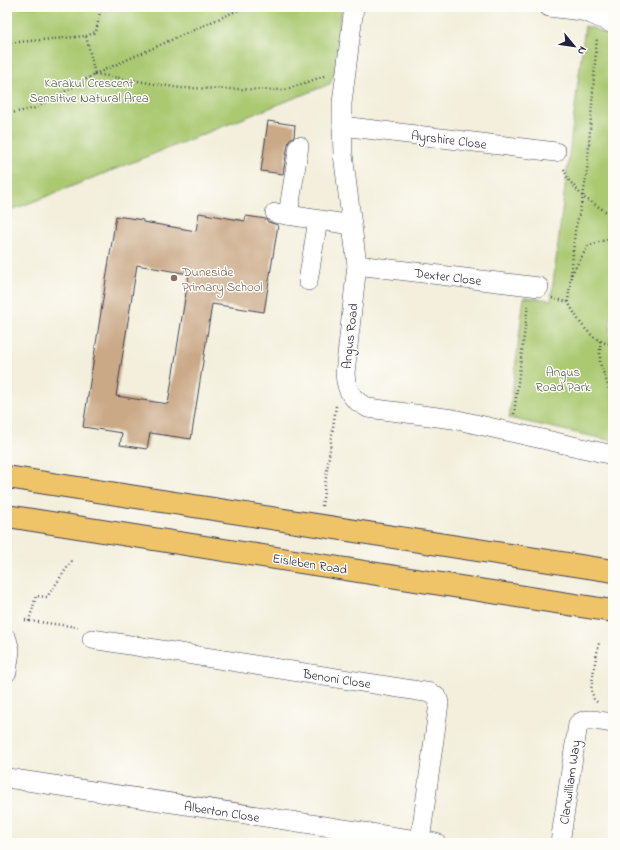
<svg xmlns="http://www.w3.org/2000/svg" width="620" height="850" font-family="'Indie Flower',sans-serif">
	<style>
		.green { fill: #aac971; stroke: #667656 }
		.building { fill: #caa987; fill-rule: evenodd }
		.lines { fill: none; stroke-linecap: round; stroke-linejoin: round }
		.minor-casing { stroke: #414153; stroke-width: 20 }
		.major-casing { stroke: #414153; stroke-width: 24 }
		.path { stroke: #414153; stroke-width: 2.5; stroke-dasharray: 1 3; stroke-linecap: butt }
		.minor { stroke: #fff; stroke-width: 19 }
		.major { stroke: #efc469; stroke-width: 22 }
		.education-dot { fill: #8d6e63; stroke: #fdfcf7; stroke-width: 1.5 }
		.labels { text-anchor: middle; stroke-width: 3; stroke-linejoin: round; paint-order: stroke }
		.park-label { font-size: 13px; fill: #525c4e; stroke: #fdfcf7 }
		.street-label { font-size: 13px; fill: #22223b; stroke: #fdfcf7 }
		.education-label { font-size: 13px; fill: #785e54; stroke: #fdfcf7; text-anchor: start }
	</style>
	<rect width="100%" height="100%" fill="#fdfcf7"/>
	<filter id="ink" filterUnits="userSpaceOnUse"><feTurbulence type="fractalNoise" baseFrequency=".025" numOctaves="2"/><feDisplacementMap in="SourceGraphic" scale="8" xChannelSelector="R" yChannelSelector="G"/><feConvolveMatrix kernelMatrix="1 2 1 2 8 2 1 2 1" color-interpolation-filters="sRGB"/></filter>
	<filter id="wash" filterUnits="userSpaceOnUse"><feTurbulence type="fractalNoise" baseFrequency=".012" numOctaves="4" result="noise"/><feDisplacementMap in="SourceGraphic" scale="16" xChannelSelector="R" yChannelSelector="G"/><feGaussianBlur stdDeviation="0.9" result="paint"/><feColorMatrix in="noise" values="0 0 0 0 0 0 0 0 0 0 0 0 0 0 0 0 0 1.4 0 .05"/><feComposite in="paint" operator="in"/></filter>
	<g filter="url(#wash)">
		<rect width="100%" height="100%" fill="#f3efdc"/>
		<!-- green -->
		<g class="green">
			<polygon points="7,7 342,7 334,74 330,84 7,212"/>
			<polygon points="585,26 596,29 613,37 613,315 611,317 609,341 613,347 613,441 509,418 524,297 551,300"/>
		</g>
		<g id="blocks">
			<!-- building -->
			<g class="building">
				<polygon points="268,121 295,125 294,137 290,139 288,144 283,174 261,171"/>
				<path d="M199,213L245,221L246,216L266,219L268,222L278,225L264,312L212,304L191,439L150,433L147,449L120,445L122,433L83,427L116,216L143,220V222L196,231ZM137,265L189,274L168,404L116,396Z"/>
			</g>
		</g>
	</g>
	<g filter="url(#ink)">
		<use href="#blocks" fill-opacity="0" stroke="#414153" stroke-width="1"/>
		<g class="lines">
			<defs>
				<g id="minor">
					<path d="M354,7L342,103V126L343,154L357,265L345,373C346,391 352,400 368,408L453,419L613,455"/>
					<polyline points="549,7 582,11 591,14 613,24"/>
					<polyline points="342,126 556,152"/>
					<polyline points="275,213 352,225"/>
					<polyline points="288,215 299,146"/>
					<polyline points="357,265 539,287"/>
					<polyline points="308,281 318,220"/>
					<polyline points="7,639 10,651 7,672"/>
					<path d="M92,639L431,693C436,696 438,697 439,703L420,841"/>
					<polyline points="7,778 436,843"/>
					<path d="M560,843L578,724C586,716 603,722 613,723"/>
				</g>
				<g id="major">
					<polyline points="7,477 613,571"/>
					<polyline points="7,516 613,611"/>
				</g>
			</defs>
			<!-- minor casing -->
			<use href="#minor" class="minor-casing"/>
			<!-- major casing -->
			<use href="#major" class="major-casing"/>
			<!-- path -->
			<g class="path">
				<polyline points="245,7 95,74 180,88 285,90 327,75"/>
				<polyline points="86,36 96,32 101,7"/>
				<polyline points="7,43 86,36 95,74 36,108 7,114"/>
				<polyline points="564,169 568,179 583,197 613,216"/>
				<polyline points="571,275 575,231 583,197 587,171 597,37"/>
				<path d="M552,298L568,302C576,316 585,334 601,341C604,343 607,343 610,344L613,342"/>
				<polyline points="568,302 571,275 588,246 613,237"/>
				<polyline points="600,341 600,363 613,400"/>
				<polyline points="514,414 528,304"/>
				<polyline points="322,506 336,406"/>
				<polyline points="25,620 29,621 36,596 47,597 73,559"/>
				<polyline points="30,621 78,627"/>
				<polyline points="597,702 594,699 591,690 594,668 599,643"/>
			</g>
			<!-- minor -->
			<use href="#minor" class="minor"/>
			<!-- major -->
			<use href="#major" class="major"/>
		</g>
	</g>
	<!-- markers -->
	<circle class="education-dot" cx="174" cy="278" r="4"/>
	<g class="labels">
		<!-- park labels -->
		<g class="park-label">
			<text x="89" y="87">Karakul Crescent<tspan x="89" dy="15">Sensitive Natural Area</tspan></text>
			<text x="563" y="376">Angus<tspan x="563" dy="15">Road Park</tspan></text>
		</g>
		<!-- street labels -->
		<g class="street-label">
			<text transform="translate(449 139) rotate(7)" y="5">Ayrshire Close</text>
			<text transform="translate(448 276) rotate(7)" y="5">Dexter Close</text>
			<text transform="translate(349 336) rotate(-84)" y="5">Angus Road</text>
			<text transform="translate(310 563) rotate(9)" y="5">Eisleben Road</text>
			<text transform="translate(337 678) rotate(9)" y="5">Benoni Close</text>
			<text transform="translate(569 782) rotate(-82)" y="5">Clanwilliam Way</text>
			<text transform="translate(222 811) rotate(9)" y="5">Alberton Close</text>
		</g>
		<!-- education labels -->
		<g class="education-label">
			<text x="182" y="276">Duneside<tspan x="182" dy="15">Primary School</tspan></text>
		</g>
	</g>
	<!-- margin -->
	<rect width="620" height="850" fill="none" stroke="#fdfcf7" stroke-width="24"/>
	<!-- north arrow -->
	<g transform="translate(574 46) rotate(119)" stroke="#fdfcf7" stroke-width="3" paint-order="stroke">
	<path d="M0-3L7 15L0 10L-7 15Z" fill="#22223b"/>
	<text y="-6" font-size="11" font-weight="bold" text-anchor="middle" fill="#22223b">N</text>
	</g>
</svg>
